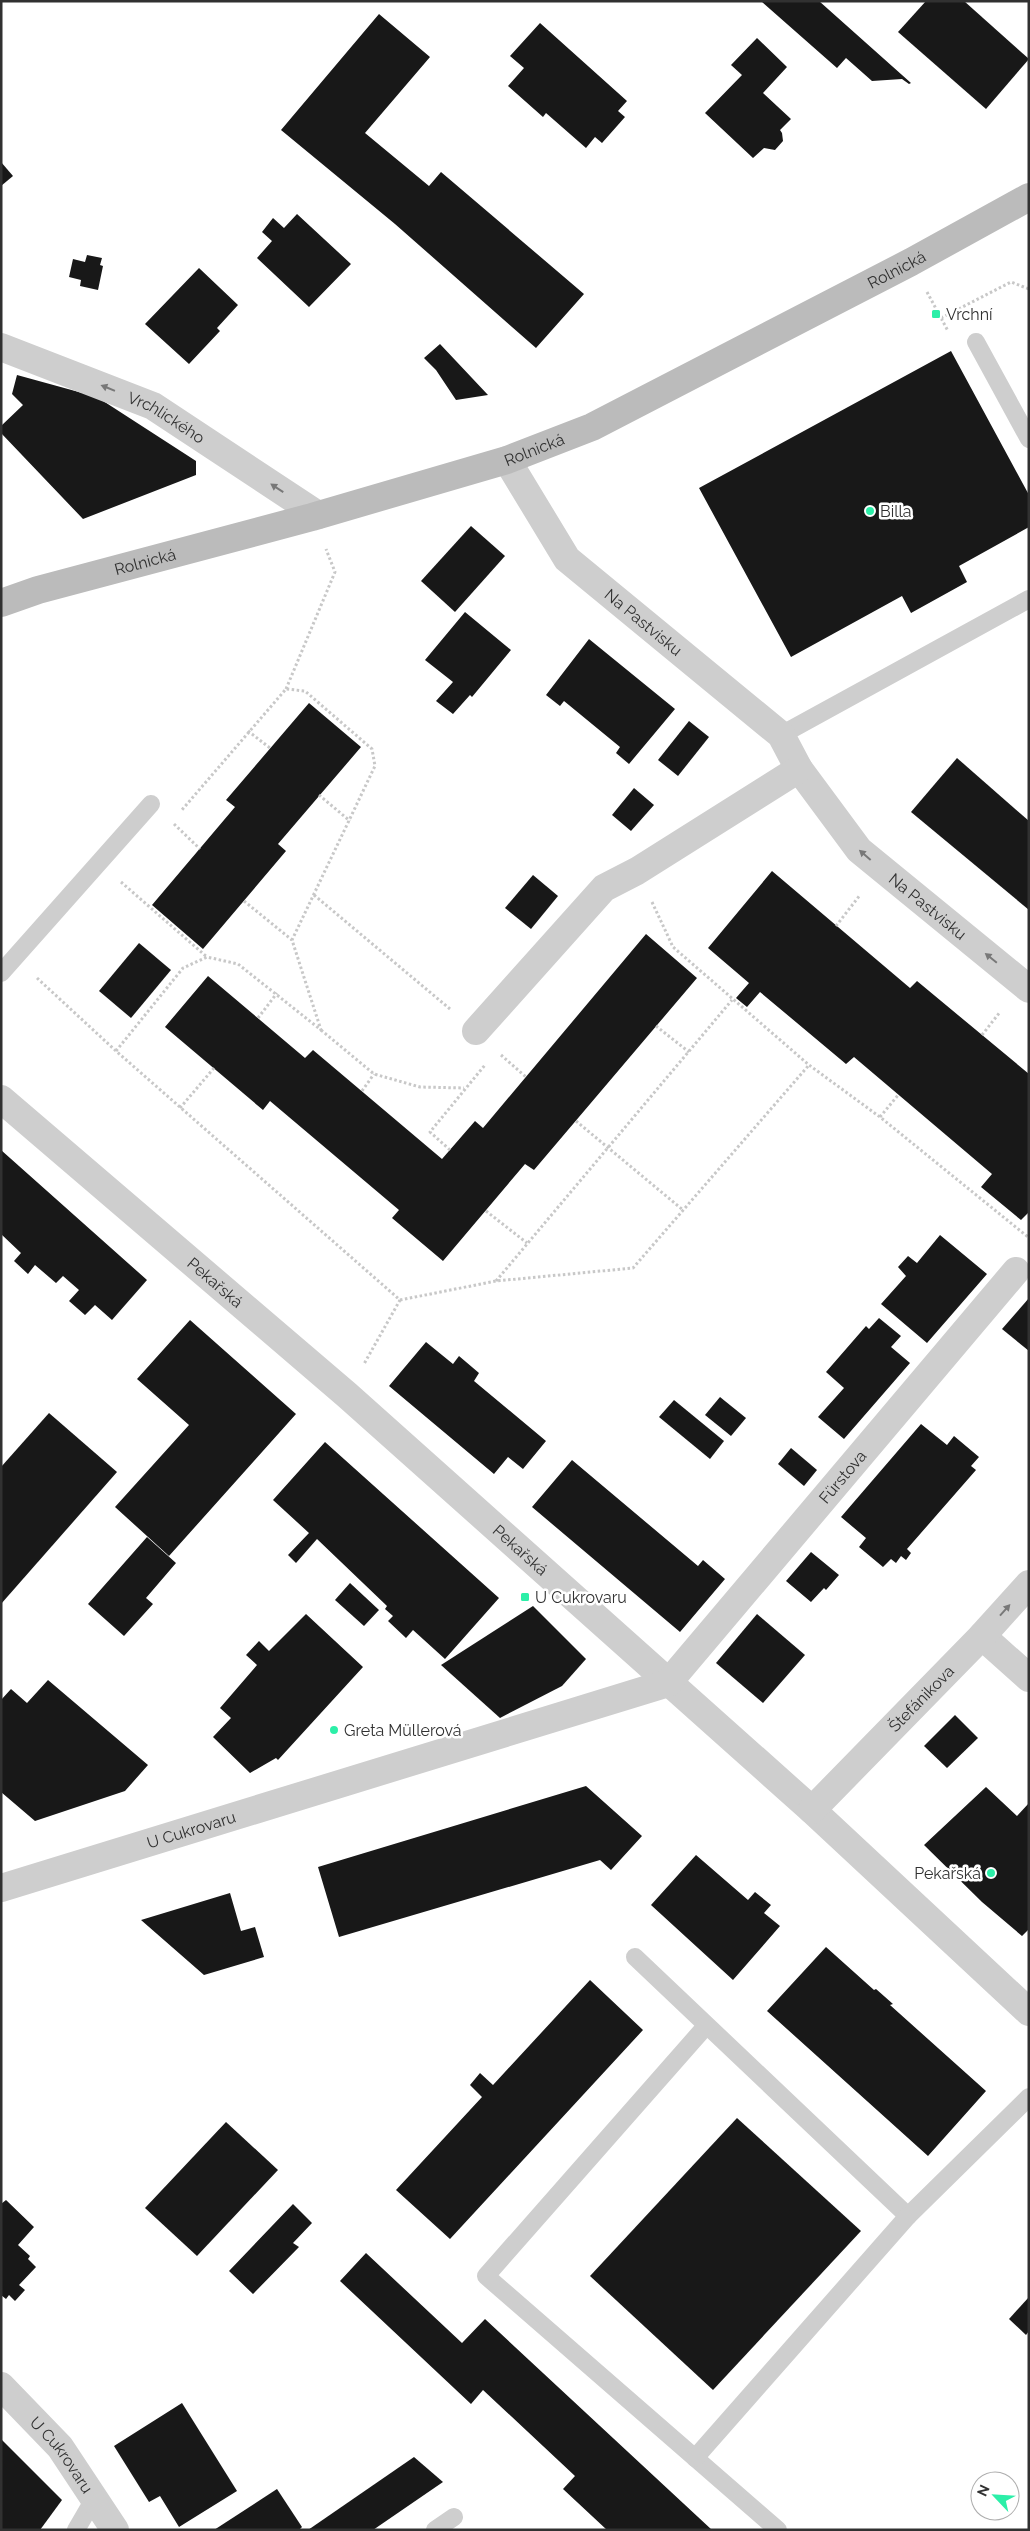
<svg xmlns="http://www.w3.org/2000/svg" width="1030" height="2531" font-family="Raleway,sans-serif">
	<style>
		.building { fill: #181818 }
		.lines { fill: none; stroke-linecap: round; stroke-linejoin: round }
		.path { stroke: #c8c8c8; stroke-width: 3; stroke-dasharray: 2.5 2.5; stroke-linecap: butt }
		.lane { stroke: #cecece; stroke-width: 18 }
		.street { stroke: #cecece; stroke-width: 28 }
		.secondary { stroke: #bbb; stroke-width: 28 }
		.oneway { fill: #787878 }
		.poi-dot { fill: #2cefa8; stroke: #fff; stroke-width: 2 }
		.labels { text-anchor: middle; stroke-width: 5; stroke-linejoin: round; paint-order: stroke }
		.street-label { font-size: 16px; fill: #313131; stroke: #fff }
		.poi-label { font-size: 16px; fill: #313131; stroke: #fff; text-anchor: start }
	</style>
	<rect width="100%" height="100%" fill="#fff"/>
	<!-- building -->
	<g class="building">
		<polygon points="761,1 819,1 911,83 909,84 902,79 872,81 846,58 837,68"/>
		<polygon points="926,1 964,1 1029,59 986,109 898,32"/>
		<polygon points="379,14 430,57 365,133 429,186 441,172 584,294 536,348 395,224 281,130"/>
		<polygon points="540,23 627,101 618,111 625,117 602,143 595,137 586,148 546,113 543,117 508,86 524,68 510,56"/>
		<polygon points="757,38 787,67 763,93 791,119 780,130 782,133 783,141 775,150 764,148 753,158 705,113 742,75 731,65"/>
		<polygon points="1,162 13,176 1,186"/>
		<polygon points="297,214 351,264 309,307 257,258 272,241 262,232 273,218 284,228"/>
		<polygon points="87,255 102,258 100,265 103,266 98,290 80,286 81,280 69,277 73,259 85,262"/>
		<polygon points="199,268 238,305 217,328 220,331 189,364 145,324"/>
		<polygon points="440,344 488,395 456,400 436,370 424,358"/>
		<polygon points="951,351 1029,495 1029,527 959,566 967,582 911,613 902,596 791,657 699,488"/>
		<polygon points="17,375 97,397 196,461 196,475 83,519 1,433 1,426 23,405 12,394"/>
		<polygon points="471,526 505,556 455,612 421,581"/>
		<polygon points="465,612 511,650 472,697 470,695 453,714 436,701 453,682 425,660"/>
		<polygon points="589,639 675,709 629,764 616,753 620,747 564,701 560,706 546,695"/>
		<polygon points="309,703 361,747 278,844 286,851 203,949 152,905 235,807 226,800"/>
		<polygon points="689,721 709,737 678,776 658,760"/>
		<polygon points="957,758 1029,821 1029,910 911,812"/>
		<polygon points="634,788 654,805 631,831 612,815"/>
		<polygon points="772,871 910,988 917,981 1029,1074 1029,1212 1021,1220 981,1187 992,1174 854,1057 846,1064 760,992 747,1007 736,998 749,983 708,948"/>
		<polygon points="533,875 558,896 531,929 505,908"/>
		<polygon points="646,934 697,978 534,1170 525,1164 443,1261 392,1218 399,1210 270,1101 263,1110 165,1027 208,976 305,1058 313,1050 442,1159 475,1121 483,1128"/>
		<polygon points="139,943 171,970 131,1018 99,991"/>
		<polygon points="1,1150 147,1280 112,1320 95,1305 85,1315 69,1301 79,1290 63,1276 56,1283 35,1265 28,1274 14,1261 21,1253 1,1234"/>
		<polygon points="940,1235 987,1274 927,1343 881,1304 906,1276 898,1267 908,1256 917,1263"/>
		<polygon points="1029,1298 1029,1351 1002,1329"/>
		<polygon points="879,1318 901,1336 891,1347 910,1363 844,1439 818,1417 844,1388 826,1372 866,1326 869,1329"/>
		<polygon points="190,1320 296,1414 169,1556 115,1507 189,1425 137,1379"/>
		<polygon points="426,1342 453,1364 459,1356 479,1373 474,1381 546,1441 523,1469 508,1457 494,1474 389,1386"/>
		<polygon points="720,1397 746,1418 731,1436 705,1415"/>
		<polygon points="674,1400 724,1441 710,1459 659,1417"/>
		<polygon points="49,1413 117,1472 1,1604 1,1467"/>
		<polygon points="921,1424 947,1445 954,1436 979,1457 971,1466 976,1470 907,1549 911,1553 906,1560 901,1556 896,1563 891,1559 883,1567 859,1547 866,1538 841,1517"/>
		<polygon points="325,1442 499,1598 445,1659 413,1630 406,1638 388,1621 393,1616 385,1609 387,1606 317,1539 296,1563 288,1555 309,1533 273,1500"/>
		<polygon points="791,1448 817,1470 804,1486 778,1464"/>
		<polygon points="572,1460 698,1566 703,1560 725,1579 680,1632 532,1507"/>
		<polygon points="147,1537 176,1563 146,1598 153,1604 124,1636 88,1604"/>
		<polygon points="811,1552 839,1575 826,1590 824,1588 811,1602 786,1581"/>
		<polygon points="350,1583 379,1610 364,1626 335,1600"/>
		<polygon points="533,1606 586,1659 562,1686 500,1718 441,1665"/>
		<polygon points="306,1614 363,1667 278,1760 276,1758 250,1773 213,1737 231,1718 220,1708 257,1665 246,1655 259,1641 269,1651"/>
		<polygon points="757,1614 805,1655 763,1703 716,1663"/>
		<polygon points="48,1680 148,1765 125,1791 35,1821 1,1792 1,1700 11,1689 27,1703"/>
		<polygon points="955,1715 978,1738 947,1768 924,1746"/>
		<polygon points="586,1786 642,1836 611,1870 600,1860 339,1937 318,1867"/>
		<polygon points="986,1787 1017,1816 1029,1803 1029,1929 1022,1936 982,1902 924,1845"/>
		<polygon points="696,1855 748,1900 755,1892 771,1905 764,1913 780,1926 733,1980 651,1905"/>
		<polygon points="230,1893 241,1931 255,1927 264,1957 204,1975 141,1920"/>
		<polygon points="826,1947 874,1990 876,1989 893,2004 890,2005 986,2091 928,2156 767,2011"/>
		<polygon points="590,1980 643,2030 450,2239 396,2190 482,2097 470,2085 480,2073 493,2085"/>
		<polygon points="737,2118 861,2231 713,2390 590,2276"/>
		<polygon points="226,2122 278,2170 197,2256 145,2208"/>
		<polygon points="6,2200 34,2227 18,2245 30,2256 28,2259 36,2267 19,2285 25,2290 15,2301 9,2295 6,2299 1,2295 1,2204"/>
		<polygon points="293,2204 312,2223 293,2243 299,2247 253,2294 229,2271"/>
		<polygon points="366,2253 462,2343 485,2319 712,2530 607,2530 563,2489 575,2476 483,2390 471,2404 340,2281"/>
		<polygon points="1029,2297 1029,2331 1026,2335 1009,2319"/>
		<polygon points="182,2403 237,2491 179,2527 160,2496 149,2502 114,2446"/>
		<polygon points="1,2439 62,2500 40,2530 1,2530"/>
		<polygon points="414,2457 443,2482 373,2530 308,2530"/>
		<polygon points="277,2489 302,2527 299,2530 214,2530"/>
	</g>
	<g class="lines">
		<!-- path -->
		<g class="path">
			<polyline points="927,292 948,331"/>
			<polyline points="941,318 1011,282 1029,289"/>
			<polyline points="286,689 335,572 326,549"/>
			<polyline points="248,731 270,748"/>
			<polyline points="319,795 350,821"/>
			<polyline points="174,824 200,849"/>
			<polyline points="121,882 207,957"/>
			<polyline points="314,895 450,1009"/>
			<polyline points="244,901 292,940"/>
			<polyline points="652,902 673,947 809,1065 880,1117 1028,1237"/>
			<polyline points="836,926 860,895"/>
			<polyline points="37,978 116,1051 400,1300 364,1364"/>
			<polyline points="258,1018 277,993"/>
			<polyline points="656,1026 689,1052"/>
			<polyline points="321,1030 374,1074 420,1087 464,1088"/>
			<polyline points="982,1035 1000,1012"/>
			<polyline points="116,1051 183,968 207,957 238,964 321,1030 292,940 375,766 372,749 305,691 286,689 181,811"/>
			<polyline points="501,1055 526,1077"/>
			<polyline points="362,1091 374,1074"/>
			<polyline points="180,1108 214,1068"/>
			<polyline points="880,1117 899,1094"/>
			<polyline points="576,1121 683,1210"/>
			<polyline points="450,1150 430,1132 485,1065"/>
			<polyline points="486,1211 527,1243"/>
			<polyline points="496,1281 732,1000"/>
			<polyline points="400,1300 496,1281 633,1268 809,1065"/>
		</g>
		<!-- lane -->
		<g class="lane">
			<polyline points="976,342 1029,439"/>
			<polyline points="781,735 1029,599"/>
			<polyline points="1,973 151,804"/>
			<polyline points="635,1957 908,2216 1029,2097"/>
			<polyline points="706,2026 486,2276 778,2530"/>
			<polyline points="695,2458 908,2216"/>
			<polyline points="76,2530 94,2499"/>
			<polyline points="435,2530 454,2517"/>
		</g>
		<!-- street -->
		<g class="street">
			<path id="s1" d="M1,347L153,406L318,515"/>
			<path id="s2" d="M507,460L567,559L781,735L799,769L859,850L1029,989"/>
			<polyline points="476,1031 604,888 637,871 799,769"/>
			<path id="s3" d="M1,1099L347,1395L812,1810L1029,2012"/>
			<polyline points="982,1636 1029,1678"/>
			<path id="s4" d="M812,1810L982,1636L1029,1584"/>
			<path id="s5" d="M1,1888L668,1683L1016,1271"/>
			<path id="s6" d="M1,2386L60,2447L115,2530"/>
		</g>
		<!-- secondary -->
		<path class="secondary" id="s7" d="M1,603L38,590L312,517L507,460L592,427L911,262L1029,197"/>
	</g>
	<!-- one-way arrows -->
	<defs><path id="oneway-solid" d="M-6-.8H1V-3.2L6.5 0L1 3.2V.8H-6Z" transform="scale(1.25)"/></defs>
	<g class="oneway">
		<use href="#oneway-solid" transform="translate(108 388) rotate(-158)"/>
		<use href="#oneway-solid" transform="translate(277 488) rotate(-147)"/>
		<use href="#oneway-solid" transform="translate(865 855) rotate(-139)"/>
		<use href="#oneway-solid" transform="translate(991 958) rotate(-141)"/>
		<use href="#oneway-solid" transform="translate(1005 1610) rotate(-48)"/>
	</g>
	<!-- markers -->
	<g class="poi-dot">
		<rect x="931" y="309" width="10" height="10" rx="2.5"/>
		<circle cx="870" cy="511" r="5"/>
		<rect x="520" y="1592" width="10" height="10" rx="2.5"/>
		<circle cx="334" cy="1730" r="5"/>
		<circle cx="991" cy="1873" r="5"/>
	</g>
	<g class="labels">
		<!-- street labels -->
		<g class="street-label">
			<text dy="6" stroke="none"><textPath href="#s7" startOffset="960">Rolnická</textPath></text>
			<text dy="6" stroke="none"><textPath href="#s1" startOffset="180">Vrchlického</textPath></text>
			<text dy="6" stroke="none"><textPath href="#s7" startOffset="555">Rolnická</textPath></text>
			<text dy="6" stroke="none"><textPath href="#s7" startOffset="150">Rolnická</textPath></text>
			<text dy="6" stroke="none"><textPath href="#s2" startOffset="215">Na Pastvisku</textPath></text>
			<text dy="6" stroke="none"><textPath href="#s2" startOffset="621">Na Pastvisku</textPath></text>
			<text dy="6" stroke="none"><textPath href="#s3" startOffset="282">Pekařská</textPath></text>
			<text dy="6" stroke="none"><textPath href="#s5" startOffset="968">Fürstova</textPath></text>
			<text dy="6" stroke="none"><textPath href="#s3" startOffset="688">Pekařská</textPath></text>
			<text dy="6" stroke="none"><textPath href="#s4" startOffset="156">Štefánikova</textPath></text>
			<text dy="6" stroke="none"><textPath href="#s5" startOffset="199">U Cukrovaru</textPath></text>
			<text dy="6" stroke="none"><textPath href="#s6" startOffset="92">U Cukrovaru</textPath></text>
		</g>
		<!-- poi labels -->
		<g class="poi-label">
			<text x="946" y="320">Vrchní</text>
			<text x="880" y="517">Billa</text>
			<text x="535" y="1603">U Cukrovaru</text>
			<text x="344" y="1736">Greta Müllerová</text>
			<text x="981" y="1879" text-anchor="end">Pekařská</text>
		</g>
	</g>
	<!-- border -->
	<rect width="1030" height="2531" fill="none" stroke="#313131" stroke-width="5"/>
	<!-- north arrow -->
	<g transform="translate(995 2496) rotate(295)"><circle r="24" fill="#ffffff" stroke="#adadad"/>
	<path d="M0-4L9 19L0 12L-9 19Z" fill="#2cefa8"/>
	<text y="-8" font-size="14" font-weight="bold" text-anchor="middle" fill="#313131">N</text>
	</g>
</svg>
